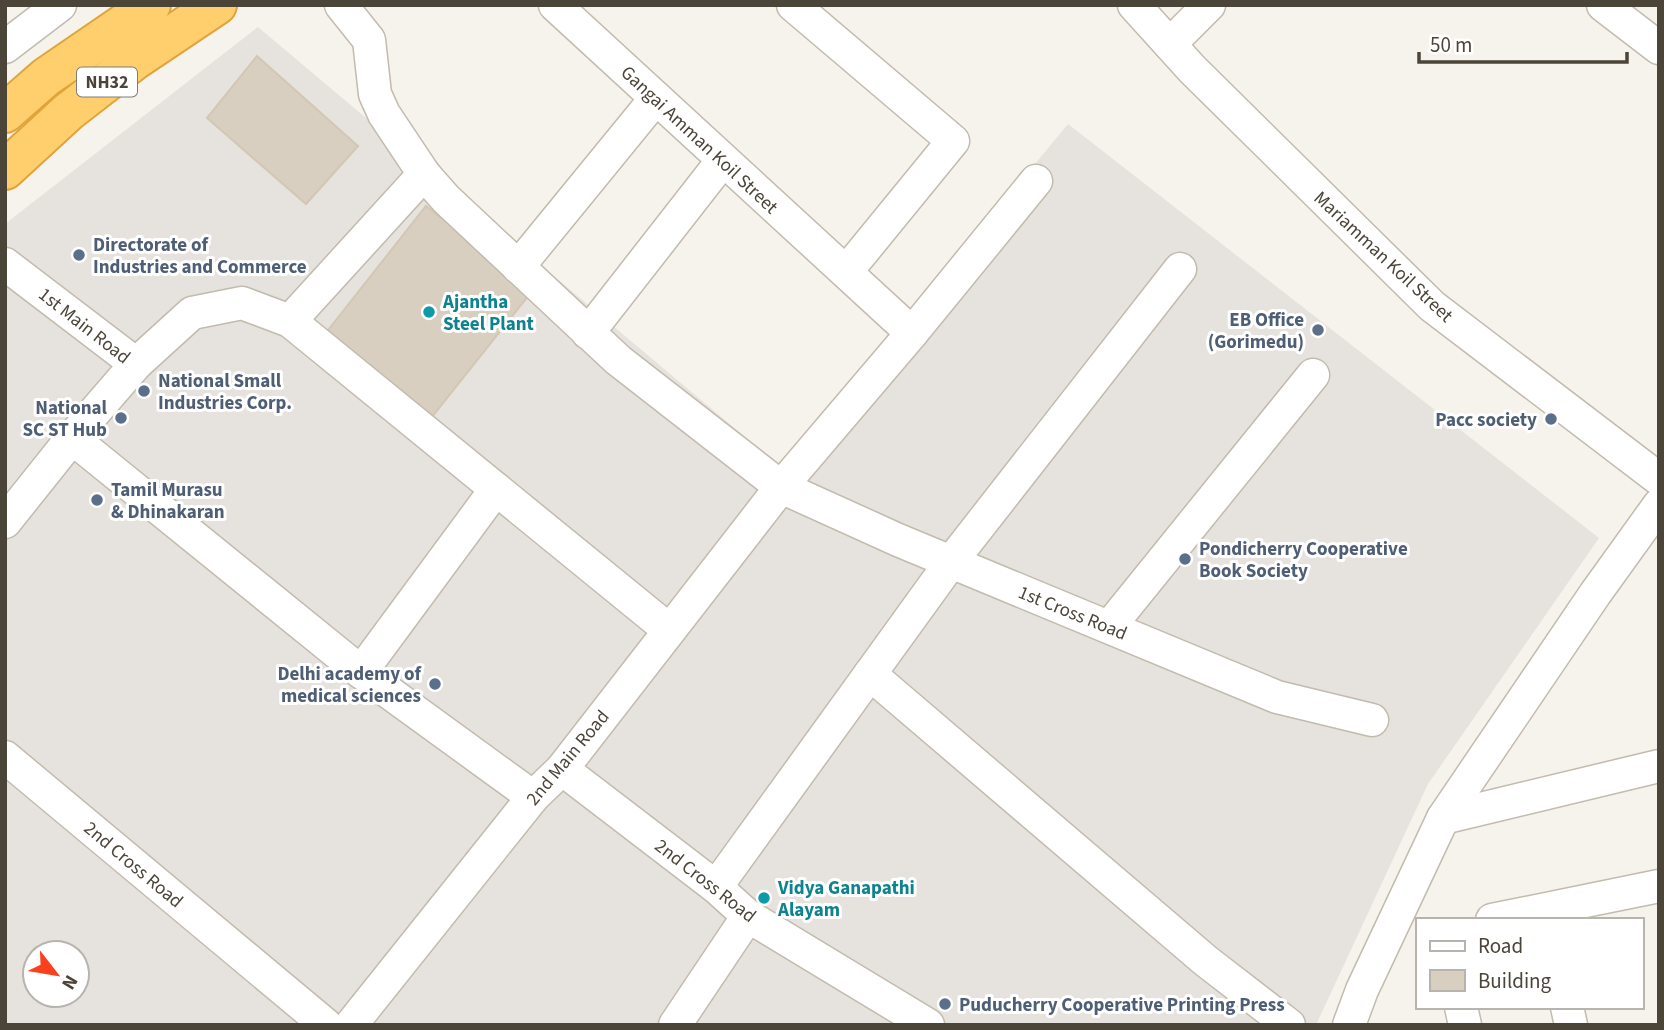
<svg xmlns="http://www.w3.org/2000/svg" width="1664" height="1030" font-family="'Source Sans 3',sans-serif">
	<style>
		.industrial { fill: #e6e2dd; fill-rule: evenodd }
		.building { fill: #d8cfc1; stroke: #d3c7b4; stroke-width: 2 }
		.lines { fill: none; stroke-linecap: round; stroke-linejoin: round }
		.street-casing { stroke: #c2bbae; stroke-width: 35 }
		.highway-casing { stroke: #e0a43c; stroke-width: 42 }
		.street { stroke: #fff; stroke-width: 32 }
		.highway { stroke: #ffcf6e; stroke-width: 38 }
		.service-dot { fill: #5c6f8a; stroke: #fff; stroke-width: 2.5 }
		.culture-dot { fill: #0f9aa8; stroke: #fff; stroke-width: 2.5 }
		.labels { text-anchor: middle; stroke-width: 6; stroke-linejoin: round; paint-order: stroke }
		.shield { fill: #fff; stroke: #817c74; stroke-width: 2 }
		.shield-label { font-size: 18px; font-weight: bold; fill: #4b4439 }
		.street-label { font-size: 19px; fill: #4b4439; stroke: #fff }
		.service-label { font-size: 19px; font-weight: bold; fill: #4e5e75; stroke: #fff; text-anchor: start }
		.culture-label { font-size: 19px; font-weight: bold; fill: #0d838f; stroke: #fff; text-anchor: start }
	</style>
	<rect width="100%" height="100%" fill="#f6f3ec"/>
	<!-- industrial -->
	<path class="industrial" d="M258,27L783,469L1068,124L1599,538L1428,784L1316,1025H5V224ZM35,953H77V995H35Z"/>
	<!-- building -->
	<g class="building">
		<polygon points="257,56 358,146 306,204 207,118"/>
		<polygon points="426,206 533,290 431,418 325,334"/>
	</g>
	<g class="lines">
		<defs>
			<g id="street">
				<polyline points="341,5 369,40 375,94 384,114 424,174 446,199 618,360 781,487 898,540 1277,697 1372,720"/>
				<polyline points="555,5 912,333"/>
				<polyline points="793,5 953,141 846,272"/>
				<polyline points="1134,5 1192,69 1432,306 1659,479"/>
				<polyline points="1603,5 1659,48"/>
				<polyline points="1170,44 1209,5"/>
				<polyline points="5,47 60,5"/>
				<polyline points="5,264 136,364 72,438 5,522"/>
				<polyline points="518,267 656,98"/>
				<polyline points="290,321 424,174"/>
				<polyline points="588,333 723,160"/>
				<polyline points="136,364 192,313 242,303 290,321 669,630"/>
				<polyline points="72,438 361,672 533,797"/>
				<polyline points="1110,626 1313,375"/>
				<polyline points="361,672 496,489"/>
				<polyline points="870,674 1206,961 1289,1025"/>
				<polyline points="5,757 326,1025"/>
				<polyline points="562,769 716,887 748,916 928,1025"/>
				<polyline points="1443,818 1659,766"/>
				<polyline points="716,887 951,562 1180,269"/>
				<polyline points="1492,920 1659,886"/>
				<polyline points="1461,1007 1465,1025"/>
				<polyline points="1567,1007 1571,1025"/>
				<polyline points="351,1025 533,797 562,769 781,487 912,333 1036,181"/>
				<polyline points="675,1025 748,916"/>
				<polyline points="1349,1025 1362,990 1443,818 1595,594 1659,505"/>
			</g>
			<g id="highway">
				<polyline points="5,113 46,77 151,5"/>
				<polyline points="5,170 68,112 135,60 217,5"/>
			</g>
		</defs>
		<!-- street casing -->
		<use href="#street" class="street-casing"/>
		<!-- highway casing -->
		<use href="#highway" class="highway-casing"/>
		<!-- street -->
		<use href="#street" class="street"/>
		<!-- highway -->
		<use href="#highway" class="highway"/>
	</g>
	<!-- markers -->
	<g class="service-dot">
		<circle cx="79" cy="255" r="7"/>
		<circle cx="1318" cy="330" r="7"/>
		<circle cx="144" cy="391" r="7"/>
		<circle cx="121" cy="418" r="7"/>
		<circle cx="1551" cy="419" r="7"/>
		<circle cx="97" cy="500" r="7"/>
		<circle cx="1185" cy="559" r="7"/>
		<circle cx="435" cy="684" r="7"/>
		<circle cx="945" cy="1004" r="7"/>
	</g>
	<g class="culture-dot">
		<circle cx="429" cy="312" r="7"/>
		<circle cx="764" cy="898" r="7"/>
	</g>
	<g class="labels">
		<!-- shield labels -->
		<rect class="shield" x="77" y="67.5" width="60" height="29" rx="5"/>
		<g class="shield-label">
			<text x="107" y="88">NH32</text>
		</g>
		<!-- street labels -->
		<g class="street-label">
			<text transform="translate(700 139) rotate(43)" y="7">Gangai Amman Koil Street</text>
			<text transform="translate(1384 256) rotate(43)" y="7">Mariamman Koil Street</text>
			<text transform="translate(85 325) rotate(38)" y="7">1st Main Road</text>
			<text transform="translate(1073 612) rotate(22)" y="7">1st Cross Road</text>
			<text transform="translate(567 757) rotate(-50)" y="7">2nd Main Road</text>
			<text transform="translate(134 864) rotate(40)" y="7">2nd Cross Road</text>
			<text transform="translate(706 880) rotate(38)" y="7">2nd Cross Road</text>
		</g>
		<!-- service labels -->
		<g class="service-label">
			<text x="93" y="251">Directorate of<tspan x="93" dy="22">Industries and Commerce</tspan></text>
			<text x="1304" y="326" text-anchor="end">EB Office<tspan x="1304" dy="22">(Gorimedu)</tspan></text>
			<text x="158" y="387">National Small<tspan x="158" dy="22">Industries Corp.</tspan></text>
			<text x="107" y="414" text-anchor="end">National<tspan x="107" dy="22">SC ST Hub</tspan></text>
			<text x="1537" y="426" text-anchor="end">Pacc society</text>
			<text x="111" y="496">Tamil Murasu<tspan x="111" dy="22">&amp; Dhinakaran</tspan></text>
			<text x="1199" y="555">Pondicherry Cooperative<tspan x="1199" dy="22">Book Society</tspan></text>
			<text x="421" y="680" text-anchor="end">Delhi academy of<tspan x="421" dy="22">medical sciences</tspan></text>
			<text x="959" y="1011">Puducherry Cooperative Printing Press</text>
		</g>
		<!-- culture labels -->
		<g class="culture-label">
			<text x="443" y="308">Ajantha<tspan x="443" dy="22">Steel Plant</tspan></text>
			<text x="778" y="894">Vidya Ganapathi<tspan x="778" dy="22">Alayam</tspan></text>
		</g>
	</g>
	<!-- border -->
	<rect width="1664" height="1030" fill="none" stroke="#4b4439" stroke-width="14"/>
	<!-- legend -->
	<rect x="1416" y="918" width="228" height="91" fill="#ffffff" stroke="#b7b4b0" stroke-width="2"/>
	<rect x="1430" y="941" width="35" height="10" fill="#ffffff" stroke="#b7b4b0" stroke-width="2"/>
	<text x="1478" y="953" font-size="21" fill="#4b4439">Road</text>
	<rect x="1430" y="970" width="35" height="21" fill="#d8cfc1" stroke="#b7b4b0" stroke-width="2"/>
	<text x="1478" y="988" font-size="21" fill="#4b4439">Building</text>
	<!-- north arrow -->
	<g transform="translate(56 974) rotate(121)"><circle r="33" fill="#ffffff" stroke="#b7b4b0" stroke-width="2"/>
	<path d="M0-5L12 26L0 18L-12 26Z" fill="#fc3f1d"/>
	<text y="-10" font-size="19" font-weight="bold" text-anchor="middle" fill="#4b4439">N</text>
	</g>
	<!-- scale -->
	<path d="M1419 52v10h208v-10" fill="none" stroke="#4b4439" stroke-width="3.5"/>
	<text x="1430" y="52" font-size="21" fill="#4b4439" stroke="#ffffff" stroke-width="5" paint-order="stroke">50 m</text>
</svg>
